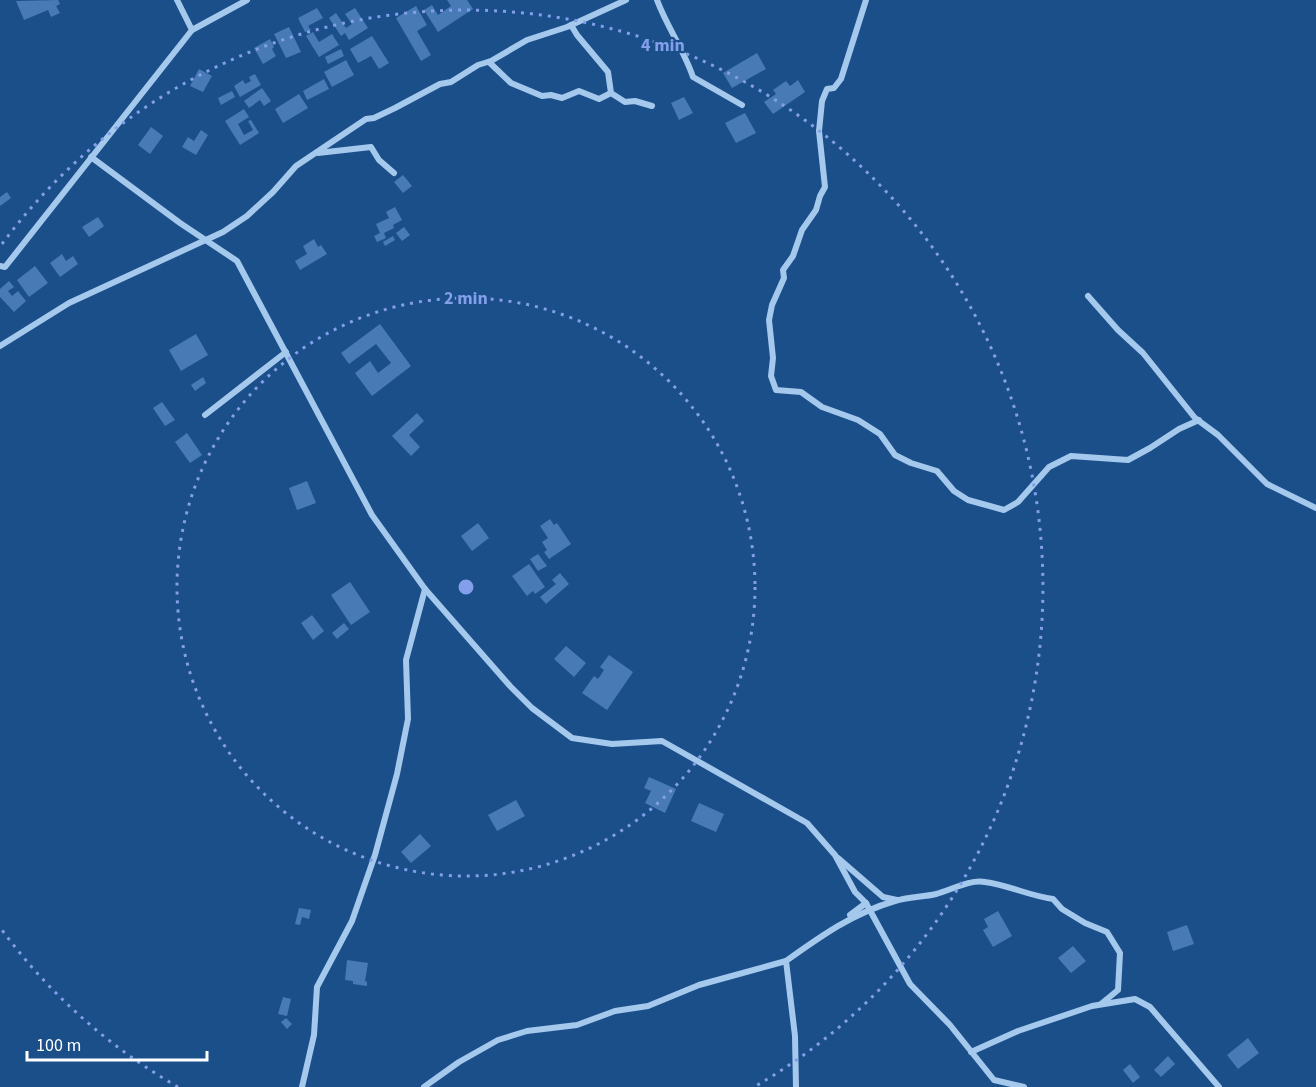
<svg xmlns="http://www.w3.org/2000/svg" width="1316" height="1087" font-family="'Source Sans 3',sans-serif">
	<style>
		.building { fill: #487bb5 }
		.lines { fill: none; stroke-linecap: round; stroke-linejoin: round }
		.street { stroke: #a5c8ed; stroke-width: 6 }
		.ring { fill: none; stroke: #839eea; stroke-width: 3; stroke-dasharray: 3 6 }
		.centre { fill: #839eea; stroke: #1b4f8a; stroke-width: 3 }
		.ring-label { font-size: 18px; text-anchor: middle; font-weight: bold; fill: #839eea; stroke: #1b4f8a; stroke-width: 4.5; stroke-linejoin: round; paint-order: stroke }
	</style>
	<rect width="100%" height="100%" fill="#1b4f8a"/>
	<!-- building -->
	<g class="building">
		<polygon points="58,0 60,4 56,6 60,13 51,17 48,10 24,20 16,1"/>
		<polygon points="447,0 467,0 473,9 438,32 424,10 432,5 438,15 451,6"/>
		<polygon points="416,6 427,25 417,31 431,55 421,61 396,18"/>
		<polygon points="317,8 323,18 308,26 311,30 305,32 298,18"/>
		<polygon points="355,8 368,28 349,40 345,33 341,36 329,18 336,13 346,28 352,24 345,14"/>
		<polygon points="289,27 301,52 286,58 274,34"/>
		<polygon points="313,32 319,42 332,34 339,45 319,57 306,36"/>
		<polygon points="372,36 389,63 379,69 371,56 358,63 350,49"/>
		<polygon points="270,39 274,47 272,49 276,56 263,64 254,48"/>
		<polygon points="341,49 344,56 328,64 325,57"/>
		<polygon points="757,53 766,69 732,88 723,73"/>
		<polygon points="346,60 354,75 332,87 324,72"/>
		<polygon points="199,69 212,76 203,92 190,86"/>
		<polygon points="255,74 261,85 240,97 234,86 243,80 245,84 251,81 249,77"/>
		<polygon points="324,79 329,89 307,100 303,91"/>
		<polygon points="798,80 805,92 773,114 764,102 776,94 773,90 786,81 790,86"/>
		<polygon points="262,88 271,101 264,106 260,100 249,108 244,101"/>
		<polygon points="232,91 235,97 221,105 218,98"/>
		<polygon points="299,94 308,108 283,123 275,109"/>
		<polygon points="684,97 693,113 679,120 671,103"/>
		<polygon points="244,109 249,117 238,124 244,135 253,130 248,121 251,120 259,133 240,145 225,121"/>
		<polygon points="745,113 756,133 736,143 725,123"/>
		<polygon points="151,127 163,136 150,154 138,145"/>
		<polygon points="201,130 208,135 196,155 182,147 188,137 194,141"/>
		<polygon points="403,175 412,186 403,193 394,182"/>
		<polygon points="7,192 11,198 0,206 0,197"/>
		<polygon points="395,207 402,220 393,225 394,228 384,233 386,238 377,242 374,236 380,233 376,224 389,218 386,212"/>
		<polygon points="98,217 104,226 89,237 82,227"/>
		<polygon points="404,227 410,235 402,241 396,233"/>
		<polygon points="393,236 395,240 385,246 383,242"/>
		<polygon points="314,239 318,247 321,245 327,254 300,270 295,261 307,254 303,246"/>
		<polygon points="62,254 66,261 73,256 78,264 60,277 50,263"/>
		<polygon points="35,266 48,283 29,297 17,280"/>
		<polygon points="9,281 14,287 8,291 12,296 18,291 26,301 14,312 0,297 0,289"/>
		<polygon points="380,324 411,366 372,396 355,373 370,361 378,373 391,363 376,344 349,364 341,353"/>
		<polygon points="196,334 208,355 181,371 169,350"/>
		<polygon points="203,377 206,383 195,391 191,385"/>
		<polygon points="162,402 175,420 165,426 153,408"/>
		<polygon points="417,413 424,421 409,435 420,447 411,456 392,436"/>
		<polygon points="187,433 202,455 190,463 175,442"/>
		<polygon points="307,481 316,503 297,510 289,488"/>
		<polygon points="550,519 554,525 557,523 571,544 549,559 544,552 547,550 542,542 548,538 540,526"/>
		<polygon points="478,523 489,538 472,551 461,536"/>
		<polygon points="538,554 547,566 538,571 530,559"/>
		<polygon points="529,564 545,587 535,594 533,591 527,596 512,576"/>
		<polygon points="560,573 569,584 546,604 540,597 556,584 552,580"/>
		<polygon points="350,582 370,612 351,625 331,595"/>
		<polygon points="312,615 324,631 313,640 301,623"/>
		<polygon points="344,623 349,629 337,639 332,633"/>
		<polygon points="566,646 586,663 574,677 554,659"/>
		<polygon points="609,655 633,672 607,710 582,693 594,676 598,679 604,670 600,667"/>
		<polygon points="649,777 676,789 665,813 645,803 651,791 644,788"/>
		<polygon points="516,800 525,816 497,831 488,815"/>
		<polygon points="699,803 724,814 716,832 691,821"/>
		<polygon points="420,834 431,846 411,863 401,852"/>
		<polygon points="299,908 311,910 309,919 302,917 300,925 295,924"/>
		<polygon points="998,911 1012,936 993,947 983,930 988,927 984,919"/>
		<polygon points="1187,925 1194,944 1173,951 1167,932"/>
		<polygon points="1073,946 1086,961 1071,973 1058,958"/>
		<polygon points="347,960 368,963 365,981 367,982 367,986 353,984 353,981 345,980"/>
		<polygon points="283,997 291,999 287,1016 278,1014"/>
		<polygon points="286,1018 292,1024 287,1029 281,1022"/>
		<polygon points="1248,1038 1259,1053 1238,1069 1227,1055"/>
		<polygon points="1168,1056 1175,1064 1161,1077 1154,1070"/>
		<polygon points="1130,1064 1140,1077 1133,1083 1123,1070"/>
	</g>
	<g class="lines">
		<!-- street -->
		<g class="street">
			<polyline points="177,0 192,30 247,0"/>
			<path d="M657,0C667,27 684,50 693,77L742,105"/>
			<polyline points="866,0 841,79 834,88 827,89 822,101 819,131 825,187 820,196 816,210 802,230 793,256 783,270 784,278 772,305 769,320 773,358 771,376 776,390 801,392 822,407 858,420 880,434 895,455 911,463 937,471 954,491 968,500 1004,510 1018,502 1049,467 1071,456 1128,460 1150,448 1179,429 1199,420"/>
			<polyline points="571,25 577,35 608,72 611,93 625,102 635,101 652,106"/>
			<polyline points="489,62 511,83 542,96 551,95 562,98 579,91 599,99 611,93"/>
			<polyline points="318,153 371,147 379,160 394,173"/>
			<polyline points="91,157 180,223 237,261 372,515 425,589 510,686 532,708 572,738 612,744 662,741 807,823 835,855 855,892 866,903 910,984 950,1025 994,1080 1024,1087"/>
			<polyline points="0,266 5,267 192,30"/>
			<polyline points="1088,296 1118,330 1143,353 1195,418 1218,435 1267,484 1316,508"/>
			<polyline points="0,346 69,303 223,232 247,216 273,192 296,166 366,119 374,118 395,108 440,84 451,82 478,65 491,61 527,40 567,27 626,0"/>
			<polyline points="205,415 286,352"/>
			<polyline points="838,858 883,897 897,900"/>
			<polyline points="850,915 866,903"/>
			<polyline points="971,1052 1018,1031 1092,1006 1135,999 1150,1007 1219,1087"/>
			<polyline points="302,1087 314,1035 317,987 352,921 375,855 397,774 408,719 406,660 425,589"/>
			<polyline points="424,1087 459,1062 498,1040 527,1031 577,1025 615,1011 648,1006 699,985 786,961"/>
			<path d="M796,1087L795,1036L786,961C821,936 853,913 895,901C908,897 923,897 936,894C951,890 970,879 985,882C1008,885 1030,896 1053,899L1062,909L1085,923L1107,932L1120,953L1118,990L1101,1004"/>
		</g>
	</g>
	<!-- distance rings -->
	<g class="ring">
		<circle cx="466" cy="587" r="289"/>
		<path d="M178 1087A577 577 0 0 1 2 930M2 244A577 577 0 1 1 754 1087"/>
	</g>
	<circle cx="466" cy="587" r="9" class="centre"/>
	<g class="ring-label">
		<text x="663" y="51">4 min</text>
		<text x="466" y="304">2 min</text>
	</g>
	<!-- scale -->
	<path d="M27 1051v9h180v-9" fill="none" stroke="#ffffff" stroke-width="3"/>
	<text x="36" y="1051" font-size="18" fill="#ffffff" stroke="#1b4f8a" stroke-width="4.5" paint-order="stroke">100 m</text>
</svg>
